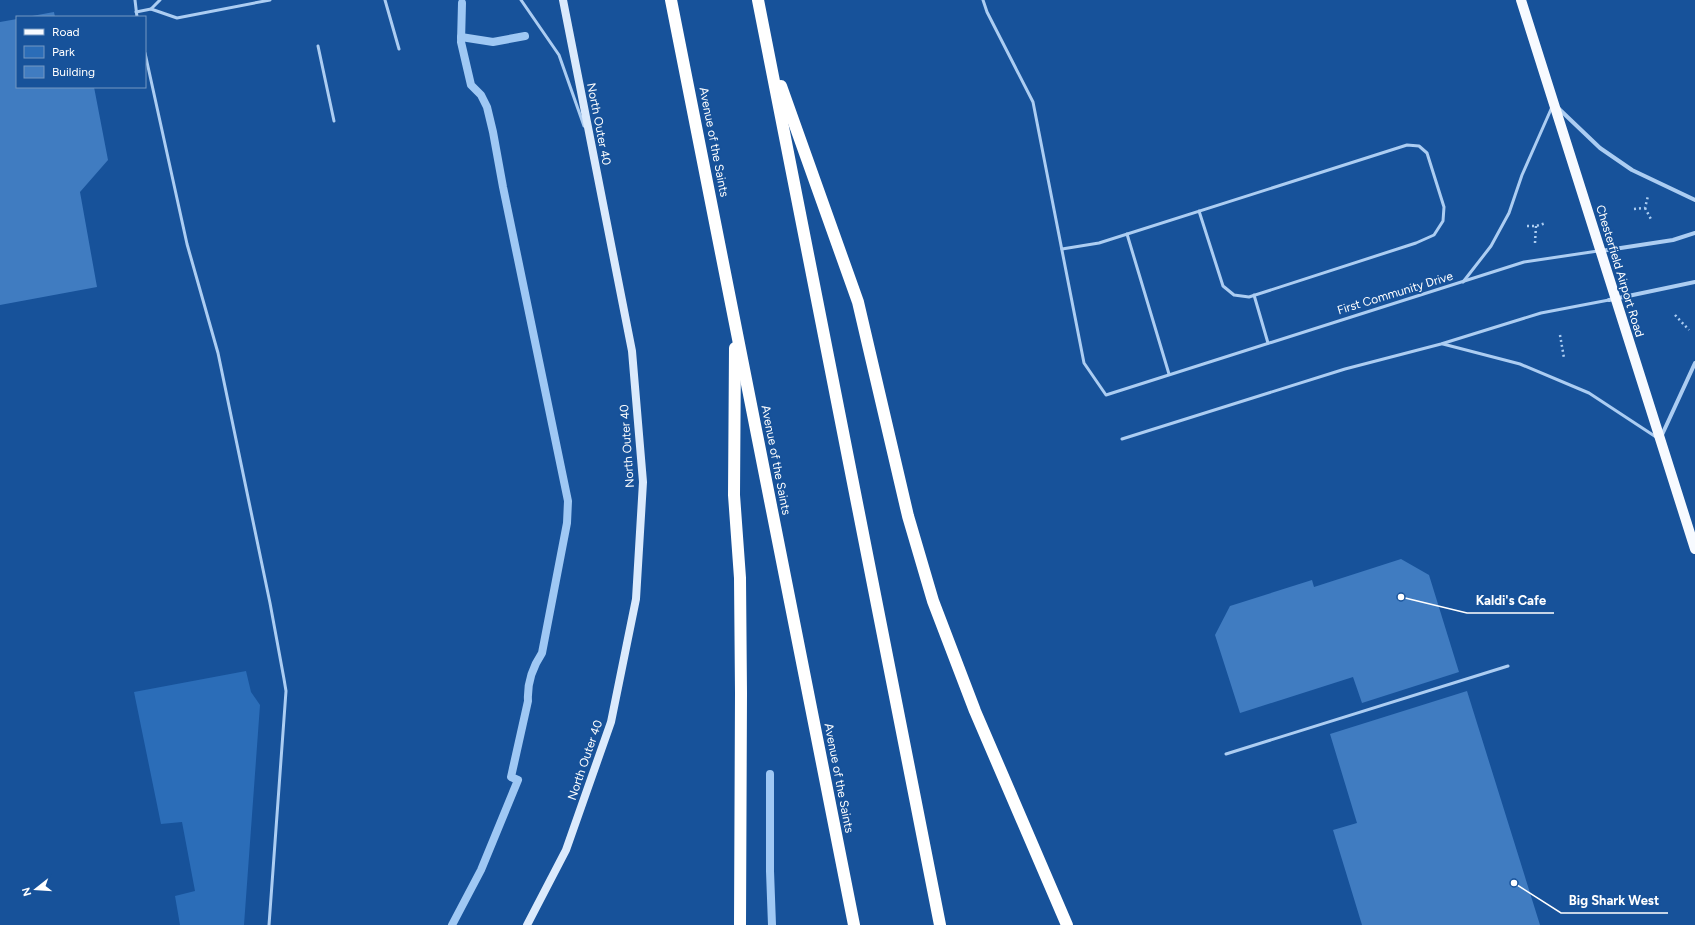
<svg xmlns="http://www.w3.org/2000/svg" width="1695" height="925" font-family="Figtree,sans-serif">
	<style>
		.green { fill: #2b6db8 }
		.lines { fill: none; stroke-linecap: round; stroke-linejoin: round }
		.stream { stroke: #9fc8f4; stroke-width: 8 }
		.building { fill: #407cc1 }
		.path { stroke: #accdf2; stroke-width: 2.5; stroke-dasharray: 2 3; stroke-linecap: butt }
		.lane { stroke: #accdf2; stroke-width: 3 }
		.street { stroke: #accdf2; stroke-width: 4 }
		.secondary { stroke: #dbeafc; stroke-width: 8 }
		.primary { stroke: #f7faff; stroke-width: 10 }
		.highway { stroke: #fff; stroke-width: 12 }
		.labels { text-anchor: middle; stroke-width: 3.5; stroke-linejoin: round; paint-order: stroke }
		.street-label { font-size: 12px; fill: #fff; stroke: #17529a }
		.leader { fill: none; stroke: #fff; stroke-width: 1.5 }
		.callout-dot { fill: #fff; stroke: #17529a; stroke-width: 1.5 }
		.callout-label { font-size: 13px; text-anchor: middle; font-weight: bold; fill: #fff; stroke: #17529a; stroke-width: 3.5; stroke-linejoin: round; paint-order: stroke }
	</style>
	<rect width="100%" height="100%" fill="#17529a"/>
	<!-- green -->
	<polygon class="green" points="246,671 251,692 260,705 244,925 180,925 175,896 195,891 182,822 161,824 134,692"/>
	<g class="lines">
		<!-- stream -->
		<g class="stream">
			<polyline points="461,37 493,42 525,36"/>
			<polyline points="770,774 770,871 772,925"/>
			<path d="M452,925L481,870L518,780L511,777L528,701C527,684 532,668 542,653L567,523L568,501L503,187L493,132L487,107L481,95L471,85L461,42L462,3"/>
		</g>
	</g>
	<!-- building -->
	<g class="building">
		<polygon points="54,12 55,17 32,17 32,16"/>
		<polygon points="17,19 17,87 94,87 108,160 80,192 97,287 0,305 0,22"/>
		<polygon points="1401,559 1429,575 1459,672 1362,703 1353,677 1240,713 1215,635 1230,606 1312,580 1314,587"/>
		<polygon points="1467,691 1540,925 1362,925 1333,830 1357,823 1330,734"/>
	</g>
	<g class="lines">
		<!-- path -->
		<g class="path">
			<polyline points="1645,208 1652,221"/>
			<polyline points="1634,209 1645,208 1648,196"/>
			<polyline points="1527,226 1536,226 1546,223"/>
			<polyline points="1535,243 1536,226"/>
			<polyline points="1675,315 1689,330"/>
			<polyline points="1560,335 1564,358"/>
		</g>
		<!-- lane -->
		<g class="lane">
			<polyline points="135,0 137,17"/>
			<polyline points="385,0 399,49"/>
			<polyline points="521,0 559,55 584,126"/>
			<polyline points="983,0 987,12 1033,102 1084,363 1106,395 1524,262 1598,251"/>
			<polyline points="151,9 160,0"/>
			<polyline points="136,12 151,9 177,18 270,0"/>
			<polyline points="318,46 334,121"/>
			<polyline points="145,53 187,244 218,353 270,603 284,679 286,691 269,925"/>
			<polyline points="1127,234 1169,374"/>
			<polyline points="1062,249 1099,243 1407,145 1419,146 1427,153 1444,207 1443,221 1434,235 1416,243 1249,297 1234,295 1223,286 1199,211"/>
			<polyline points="1463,282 1491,246 1509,213 1522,175 1552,107"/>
			<polyline points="1254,295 1268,343"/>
			<polyline points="1443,344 1520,364 1589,393 1656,437"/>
			<polyline points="1122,439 1345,369 1441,344 1541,313 1609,300"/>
			<polyline points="1226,754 1508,666"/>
		</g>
		<!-- street -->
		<g class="street">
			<polyline points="1557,107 1600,148 1632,170 1695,200"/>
			<polyline points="1601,251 1673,240 1695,233"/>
			<polyline points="1609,300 1695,282"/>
			<polyline points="1661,437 1695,363"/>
		</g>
		<!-- secondary -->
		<polyline class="secondary" points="527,925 566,850 611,722 636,599 643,482 632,351 563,0"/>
		<!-- primary -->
		<polyline class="primary" points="1521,0 1695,549"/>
		<!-- highway -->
		<g class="highway">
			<polyline points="671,0 854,925"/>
			<polyline points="758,0 940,925"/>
			<polyline points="781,86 858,302 908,516 933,601 975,711 1067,925"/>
			<polyline points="735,348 734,495 740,578 741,693 740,925"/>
		</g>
	</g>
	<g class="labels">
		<!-- street labels -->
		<g class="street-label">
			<text transform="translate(599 124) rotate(79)" y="4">North Outer 40</text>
			<text transform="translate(714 142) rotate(79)" y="4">Avenue of the Saints</text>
			<text transform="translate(1620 271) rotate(73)" y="4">Chesterfield Airport Road</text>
			<text transform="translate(1395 293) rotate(-17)" y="4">First Community Drive</text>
			<text transform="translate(627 446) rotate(-94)" y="4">North Outer 40</text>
			<text transform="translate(776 460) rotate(79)" y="4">Avenue of the Saints</text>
			<text transform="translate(585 760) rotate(-71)" y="4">North Outer 40</text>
			<text transform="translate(839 778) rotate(79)" y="4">Avenue of the Saints</text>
		</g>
	</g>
	<!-- callouts -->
	<path class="leader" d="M1401 597L1467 613H1554M1514 883L1561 913H1668"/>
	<g class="callout-dot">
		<circle cx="1401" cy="597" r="4"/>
		<circle cx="1514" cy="883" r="4"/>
	</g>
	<g class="callout-label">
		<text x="1511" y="605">Kaldi's Cafe</text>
		<text x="1614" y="905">Big Shark West</text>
	</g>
	<!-- legend -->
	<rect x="16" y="16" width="130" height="72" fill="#17529a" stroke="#7497c2"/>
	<rect x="24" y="29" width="20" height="6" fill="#f7faff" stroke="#7497c2"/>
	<text x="52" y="36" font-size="12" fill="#ffffff">Road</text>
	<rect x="24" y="46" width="20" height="12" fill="#2b6db8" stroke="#7497c2"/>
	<text x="52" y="56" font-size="12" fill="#ffffff">Park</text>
	<rect x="24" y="66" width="20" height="12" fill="#407cc1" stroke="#7497c2"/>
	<text x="52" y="76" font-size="12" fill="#ffffff">Building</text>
	<!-- north arrow -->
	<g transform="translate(36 889) rotate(253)" stroke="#17529a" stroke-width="3" paint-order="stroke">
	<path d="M0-3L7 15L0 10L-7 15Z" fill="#ffffff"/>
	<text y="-6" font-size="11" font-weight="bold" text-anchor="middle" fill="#ffffff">N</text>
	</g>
</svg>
